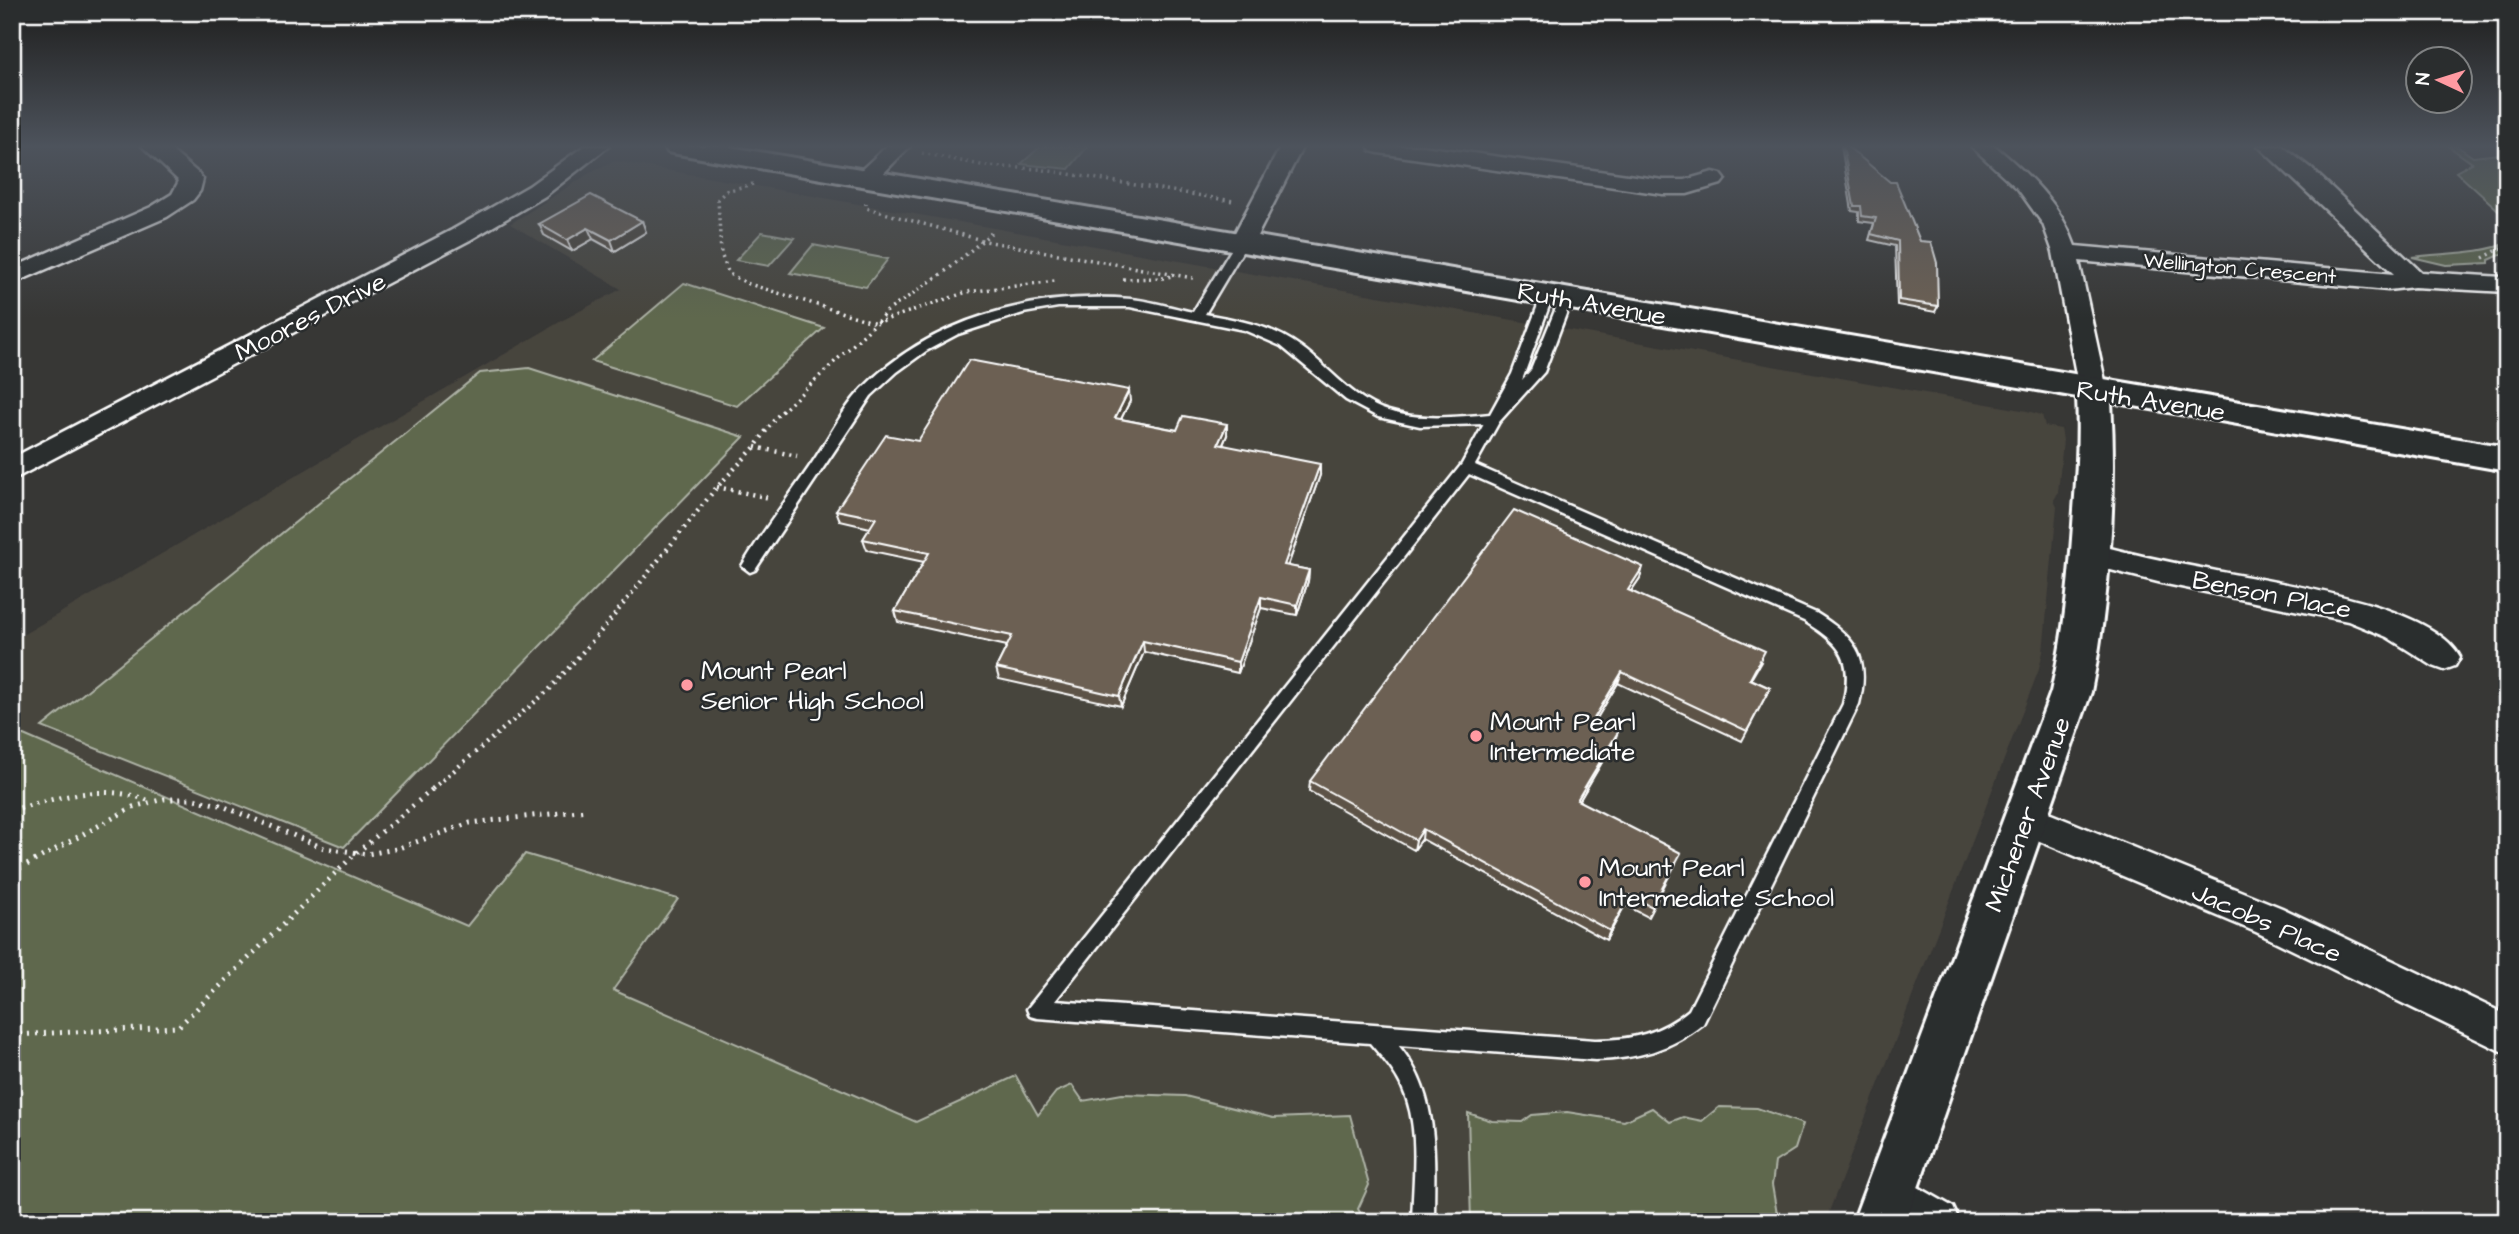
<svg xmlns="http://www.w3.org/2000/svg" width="2519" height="1234" font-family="'Architects Daughter',sans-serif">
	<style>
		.built { fill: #47443e }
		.green { fill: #5e674e; stroke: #aeb3a6; stroke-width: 2 }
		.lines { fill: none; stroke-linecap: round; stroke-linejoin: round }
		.lane-casing { stroke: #fff; stroke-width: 5 }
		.street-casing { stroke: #fff; stroke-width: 5 }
		.secondary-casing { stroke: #fff; stroke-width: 6 }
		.path-far2 { stroke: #fff; stroke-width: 3.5; stroke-dasharray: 2 4.5; stroke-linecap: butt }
		.path-far1 { stroke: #fff; stroke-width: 4.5; stroke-dasharray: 2 5; stroke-linecap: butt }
		.path { stroke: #fff; stroke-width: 5; stroke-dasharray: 2 6; stroke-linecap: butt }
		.lane { fill: #2a2d2e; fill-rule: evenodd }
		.street { fill: #2a2d2e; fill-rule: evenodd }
		.secondary { fill: #2a2d2e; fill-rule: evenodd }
		.wall { fill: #5d5347; stroke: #fff; stroke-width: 2 }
		.shaded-wall { fill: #4c443a; stroke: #fff; stroke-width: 2 }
		.building { fill: #6c6153; stroke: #fff; stroke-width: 2 }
		.poi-dot { fill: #ff9aa2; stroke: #2a2d2e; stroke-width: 2.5 }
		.labels { text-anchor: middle; stroke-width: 5; stroke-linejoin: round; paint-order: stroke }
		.far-street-label { font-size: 21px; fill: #fff; stroke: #2a2d2e }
		.street-label { font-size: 26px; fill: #fff; stroke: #2a2d2e }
		.poi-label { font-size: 26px; fill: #fff; stroke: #2a2d2e; text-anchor: start }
	</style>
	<rect width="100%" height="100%" fill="#373735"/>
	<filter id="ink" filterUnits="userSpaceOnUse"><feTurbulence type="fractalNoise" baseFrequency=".0143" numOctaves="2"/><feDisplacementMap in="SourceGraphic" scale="14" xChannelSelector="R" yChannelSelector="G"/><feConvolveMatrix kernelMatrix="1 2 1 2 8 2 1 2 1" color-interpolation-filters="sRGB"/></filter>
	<g filter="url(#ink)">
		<!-- built -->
		<polygon class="built" points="615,161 2027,411 2042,415 2045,426 2061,429 2063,440 2058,493 2054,500 2057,507 2043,652 2038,672 1825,1222 1149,1222 1039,1115 1016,1077 916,1122 612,990 677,900 467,926 12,730 12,641 563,320 621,289 510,224 596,169"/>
		<!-- green -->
		<g class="green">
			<polygon points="1041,146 1088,146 1069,169 1021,164"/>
			<polygon points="2448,146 2457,146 2473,157 2507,153 2507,218 2456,172 2472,163"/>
			<polygon points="762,232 794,238 769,266 736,260"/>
			<path d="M2507,239V252L2489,260V263L2446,265L2412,257C2438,253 2485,254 2506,243Z"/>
			<polygon points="813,245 888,259 866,287 790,273"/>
			<polygon points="684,283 824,328 737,406 592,361"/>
			<polygon points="529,368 744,437 344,847 42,727 480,373"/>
			<polygon points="12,730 467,926 525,854 678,899 613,990 916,1122 1016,1076 1038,1115 1056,1092 1072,1085 1083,1101 1122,1094 1185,1096 1273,1118 1350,1115 1369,1185 1358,1209 1366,1222 12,1222"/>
			<polygon points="1719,1107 1757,1108 1803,1124 1795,1149 1775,1162 1772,1185 1777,1214 1775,1222 1471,1222 1468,1113 1492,1121 1522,1122 1532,1115 1567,1112 1624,1121 1652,1108 1670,1122 1683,1117 1702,1121"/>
		</g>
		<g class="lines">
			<defs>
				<path id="lane" d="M1242,238L1248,242L1205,314C1239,320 1273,326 1301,347C1330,368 1353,400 1388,411C1420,421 1457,417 1490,414L1512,374L1543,292H1551L1553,295L1522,380L1531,370L1560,298L1562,295H1570L1572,298L1544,372L1499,422L1475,465L1816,613C1855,637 1871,657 1859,704L1703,1024C1671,1050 1636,1059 1595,1060L1398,1045C1441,1095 1434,1160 1434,1222H1412C1413,1178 1421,1128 1402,1087C1394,1070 1382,1057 1370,1043L1037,1018L1030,1016L1027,1009L1462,464L1484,424L1420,426L1378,417L1346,400L1281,346L1244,330L1130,307H1058L1023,313L958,334L926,351L897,372L871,396L755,570L750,572L742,566C762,532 786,501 808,469C826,444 840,412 862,389C930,319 1035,291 1131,299C1152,301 1173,308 1193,312L1236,242ZM1469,474L1804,621C1842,645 1854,659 1843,704L1689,1010C1660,1034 1632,1040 1595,1040L1055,1001Z"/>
				<g id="street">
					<polygon points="142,146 166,146 199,174 203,179 200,191 193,200 167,217 12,284 12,268 151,207 172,194 179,181"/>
					<polygon points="584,146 609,146 545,196 470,240 12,480 12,458 452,230 529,186"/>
					<polygon points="887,146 910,146 875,182 859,182 856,177 859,172"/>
					<polygon points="1281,146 1303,146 1254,242 1251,247 1242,249 1233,247 1230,242"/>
					<polygon points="1368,146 1423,146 1663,180 1685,180 1713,172 1721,174 1725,179 1721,184 1687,194 1663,194 1379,153 1371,151"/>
					<path d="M1971,146H1995C2029,175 2060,203 2075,246L2394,274L2258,146H2282L2313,170L2421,272L2503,277L2507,278V292L2414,287L2388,290L2079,261L2107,390L2103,396L2093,399L2083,396L2079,390L2053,252L2043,224L2018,189Z"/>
					<path d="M2090,543C2128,553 2167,562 2206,569C2264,581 2431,602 2460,657L2455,666L2444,670L2433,666L2387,637L2348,621L2166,584L2079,562L2075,554L2079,546Z"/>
					<polygon points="2024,803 2282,908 2507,1015 2507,1054 2256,932 2011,829 2006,818 2011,807"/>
					<path d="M1890,1171L1953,1207L1960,1222C1923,1222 1885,1232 1869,1192L1875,1177Z"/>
				</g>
				<path id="secondary" d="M664,146H724L2507,447V471L2111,402C2117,492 2109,604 2091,692L1906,1222H1853L2051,692C2065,632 2070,571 2074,510C2077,472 2079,434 2077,397L678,154L668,152Z"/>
			</defs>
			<!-- lane casing -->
			<use href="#lane" class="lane-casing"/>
			<!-- street casing -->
			<use href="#street" class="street-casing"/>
			<!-- secondary casing -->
			<use href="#secondary" class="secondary-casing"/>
			<!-- path-far2 -->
			<g class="path-far2">
				<polyline points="922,153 986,166 1038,169 1233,201"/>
				<polyline points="753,184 726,191 718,199 721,254 729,274 749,284 876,323 886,312 950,268 991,233"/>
				<polyline points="866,203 866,208 985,241 1193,278"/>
				<polyline points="2483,258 2507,245"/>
				<polyline points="1123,279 1164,278 1175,275"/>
				<polyline points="765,432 776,417 876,323 967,292 1055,281"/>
			</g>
			<!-- path-far1 -->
			<g class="path-far1">
				<polyline points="755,447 797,456"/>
				<polyline points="717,487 770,498"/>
				<polyline points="432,789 549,690 608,623 717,487 755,447 766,431"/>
			</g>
			<!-- path -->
			<g class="path">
				<path d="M12,810C58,798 101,783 147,800"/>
				<polyline points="12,870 23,867 133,807 164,799 193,799 220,805 324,848 367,854 396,849 470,823 587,810"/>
				<polyline points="12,1035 178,1027 354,855 434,788"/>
			</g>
			<!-- lane -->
			<use href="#lane" class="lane"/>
			<!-- street -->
			<use href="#street" class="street"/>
			<!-- secondary -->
			<use href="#secondary" class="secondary"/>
		</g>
		<!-- wall -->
		<g class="wall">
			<polygon points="1841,146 1847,146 1938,306 1935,312 1897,305 1895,246 1869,240 1874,223 1859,221 1859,212 1852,211"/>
			<polygon points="642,221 646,232 615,251 593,239 572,251 544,235 539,224"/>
			<polygon points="1130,401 1121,419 1177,430 1227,435 1223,445 1320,475 1288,566 1309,570 1308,581 1297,615 1261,608 1238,673 1144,652 1121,706 999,679 996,668 1007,646 898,622 895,611 924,562 867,550 863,539 870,528 840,521 836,510"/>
			<polygon points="1640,578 1631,591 1761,662 1751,679 1770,688 1742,741 1618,683 1595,721 1614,742 1579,801 1676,863 1648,917 1625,905 1606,940 1422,839 1414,850 1309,791 1310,781"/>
		</g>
		<!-- shaded-wall -->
		<g class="shaded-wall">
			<polygon points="642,221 646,232 615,251 611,240"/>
			<polygon points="588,228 593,239 572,251 567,240"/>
			<polygon points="1129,390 1130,401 1116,429 1115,418"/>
			<polygon points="1227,424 1227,435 1218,456 1218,444"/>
			<polygon points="1320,464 1320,475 1284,576 1284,565"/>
			<polygon points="1643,567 1640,578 1625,600 1628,590"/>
			<polygon points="1309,570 1308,581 1297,615 1297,605"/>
			<polygon points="1261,597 1261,608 1238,673 1238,662"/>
			<polygon points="1143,641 1144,652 1121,706 1119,696"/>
			<polygon points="1622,672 1618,683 1590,730 1593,720"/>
			<polygon points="1618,732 1614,742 1574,810 1577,800"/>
			<polygon points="1423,829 1422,839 1414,850 1416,840"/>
			<polygon points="1630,895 1625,905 1606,940 1610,931"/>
		</g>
		<!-- building -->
		<g class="building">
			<polygon points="1843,146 1847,146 1890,182 1896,182 1920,241 1931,242 1937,263 1938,306 1899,300 1898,241 1871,234 1876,218 1862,216 1861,206 1854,206"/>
			<polygon points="591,195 642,221 611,240 588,228 567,240 539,224"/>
			<polygon points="969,360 1129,390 1115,418 1177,430 1183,416 1227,424 1218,444 1320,464 1284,565 1309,570 1297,605 1261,597 1238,662 1143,641 1119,696 996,668 1012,636 895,611 929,553 863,539 876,518 836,510 886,435 918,441"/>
			<polygon points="1514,510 1643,567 1628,590 1765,651 1750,679 1770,688 1747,731 1622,672 1593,720 1618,732 1577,800 1681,853 1652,907 1630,895 1610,931 1423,829 1416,840 1310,781"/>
		</g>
	</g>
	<!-- sky -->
	<linearGradient id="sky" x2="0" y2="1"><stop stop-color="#1e1e1d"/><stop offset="0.46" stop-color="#4d535c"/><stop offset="1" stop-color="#4d535c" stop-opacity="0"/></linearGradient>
	<rect width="2519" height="318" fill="url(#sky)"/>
	<!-- markers -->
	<g class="poi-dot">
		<circle cx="687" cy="685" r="7"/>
		<circle cx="1476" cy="736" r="7"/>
		<circle cx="1585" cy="882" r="7"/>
	</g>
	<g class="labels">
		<!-- far-street labels -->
		<g class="far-street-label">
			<text transform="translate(2240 268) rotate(5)" y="7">Wellington Crescent</text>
		</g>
		<!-- street labels -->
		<g class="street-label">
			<text transform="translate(1592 303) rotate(10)" y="9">Ruth Avenue</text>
			<text transform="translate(310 316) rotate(-27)" y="9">Moores Drive</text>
			<text transform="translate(2151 400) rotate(9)" y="9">Ruth Avenue</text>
			<text transform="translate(2272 594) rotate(11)" y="9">Benson Place</text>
			<text transform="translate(2027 814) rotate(-70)" y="9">Michener Avenue</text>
			<text transform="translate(2267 922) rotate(24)" y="9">Jacobs Place</text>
		</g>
		<!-- poi labels -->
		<g class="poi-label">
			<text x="701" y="679">Mount Pearl<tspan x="701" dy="30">Senior High School</tspan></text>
			<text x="1490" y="730">Mount Pearl<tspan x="1490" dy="30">Intermediate</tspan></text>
			<text x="1599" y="876">Mount Pearl<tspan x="1599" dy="30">Intermediate School</tspan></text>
		</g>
	</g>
	<!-- margin -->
	<rect width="2519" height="1234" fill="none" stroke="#2a2d2e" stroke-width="42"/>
	<rect x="21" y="21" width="2477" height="1192" fill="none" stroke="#fff" stroke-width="2.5" filter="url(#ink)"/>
	<!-- north arrow -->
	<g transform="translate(2439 80) rotate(274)"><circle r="33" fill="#2a2d2e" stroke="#7f8182" stroke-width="2"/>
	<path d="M0-5L12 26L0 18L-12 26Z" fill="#ff9aa2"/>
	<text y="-10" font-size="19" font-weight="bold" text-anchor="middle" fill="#ffffff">N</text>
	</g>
</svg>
